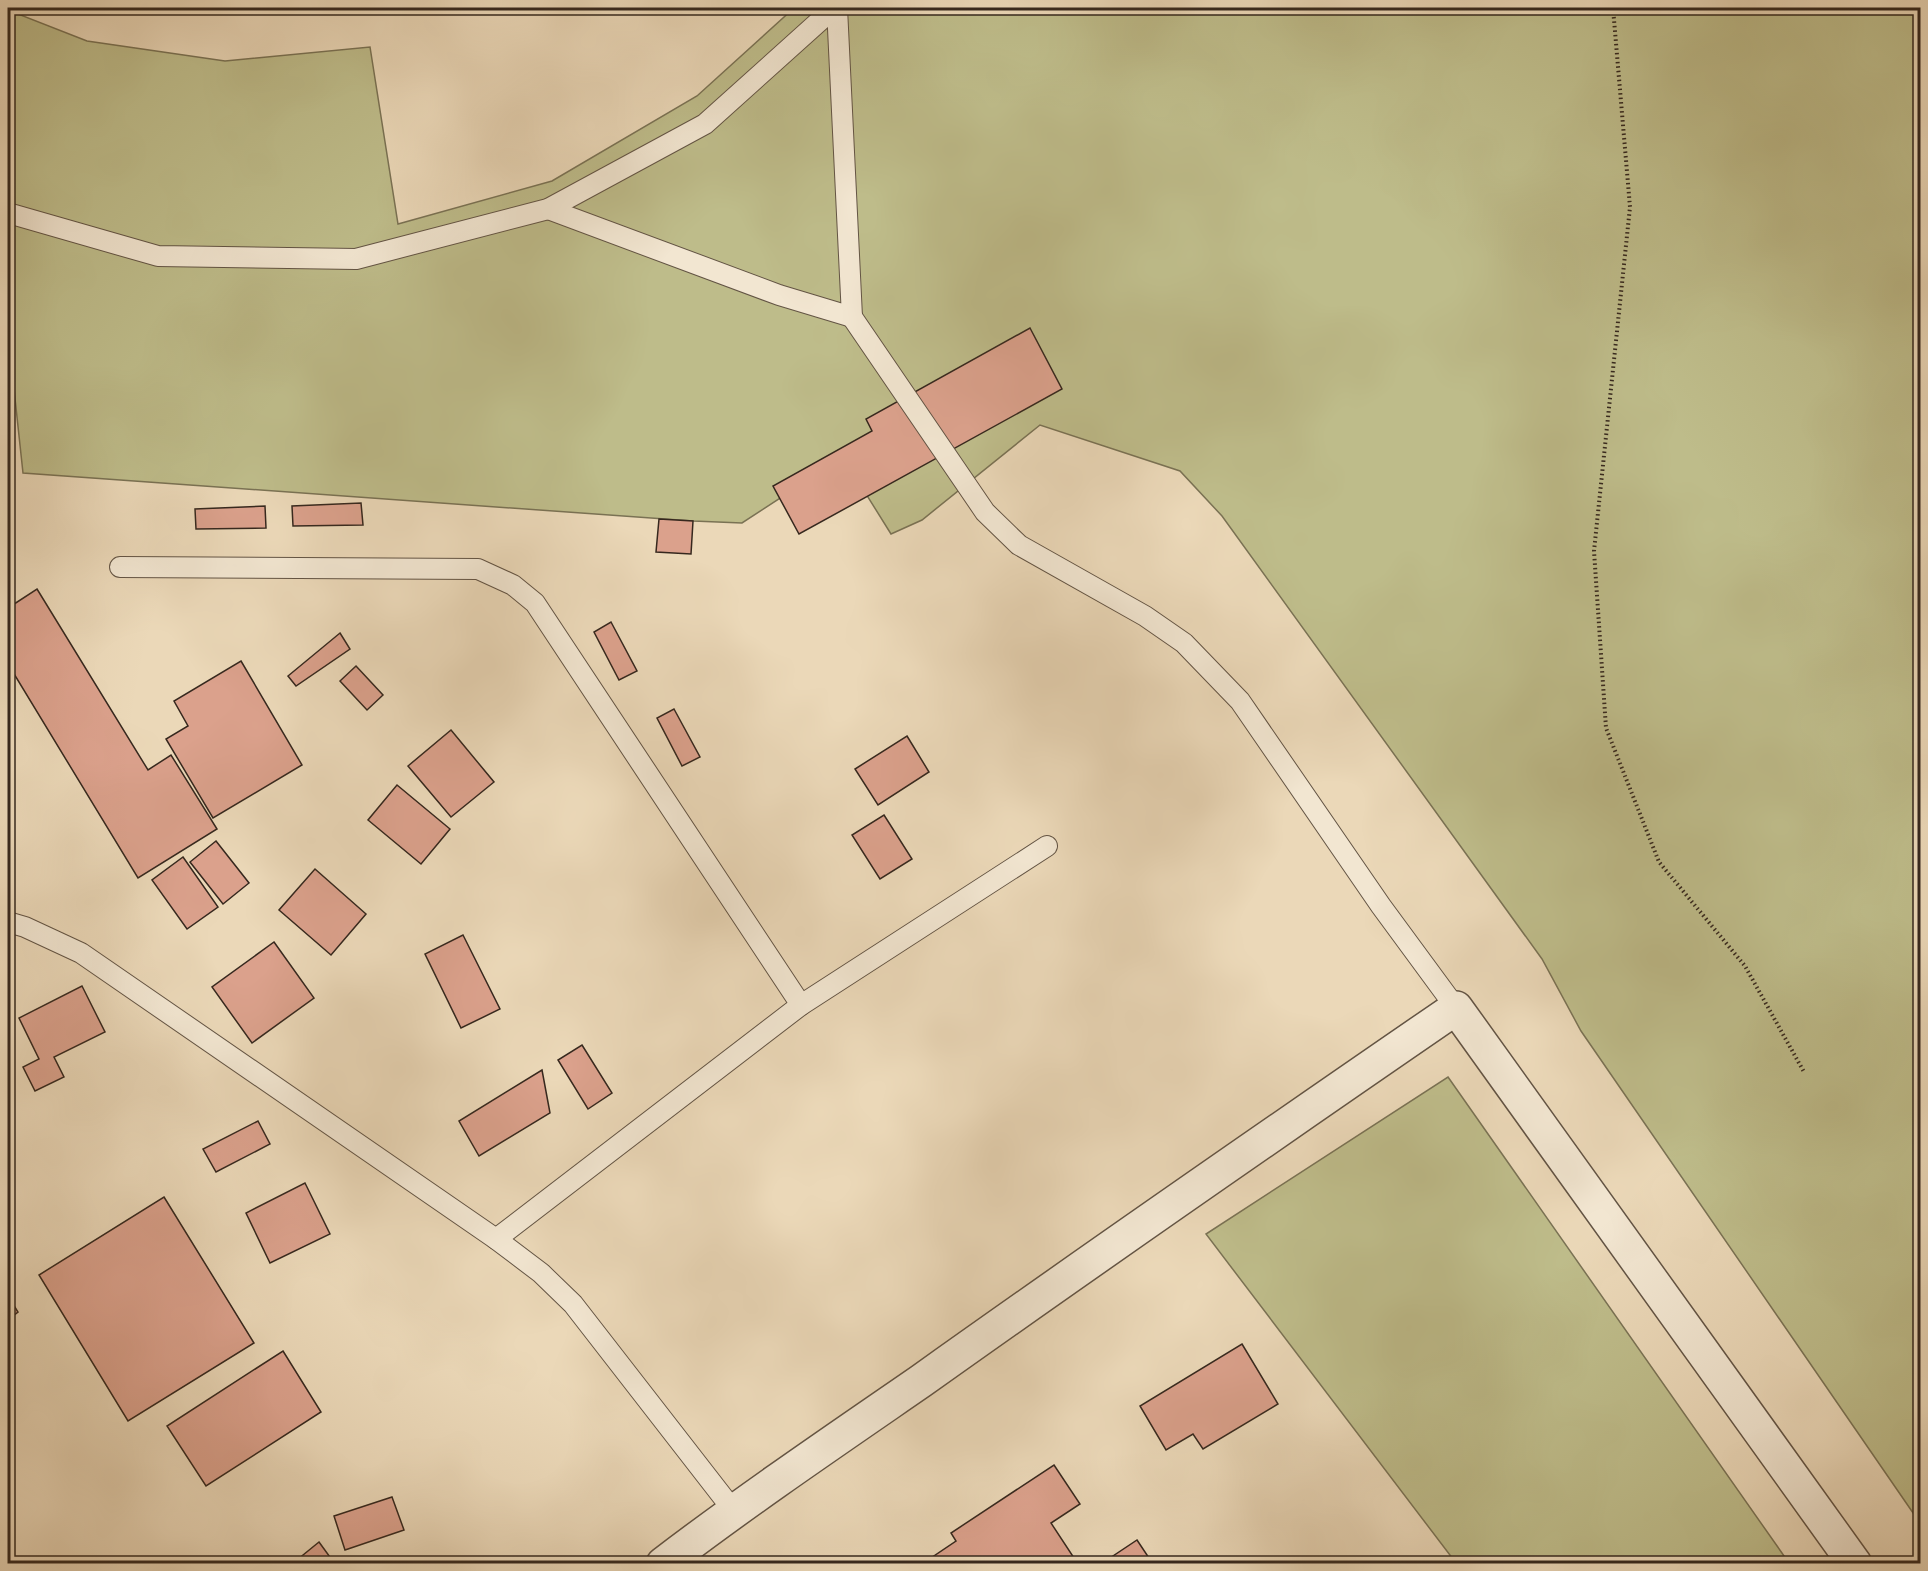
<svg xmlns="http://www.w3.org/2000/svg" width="1928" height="1571" font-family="'Libre Bodoni',serif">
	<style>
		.green { fill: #bebc8a; stroke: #7a7254; stroke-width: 1.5 }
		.building { fill: #dba18c; stroke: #36281e; stroke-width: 1.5 }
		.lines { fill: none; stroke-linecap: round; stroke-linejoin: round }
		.service-casing { stroke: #635444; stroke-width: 22 }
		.minor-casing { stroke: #635444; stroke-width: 36 }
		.path { stroke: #36281e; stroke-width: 4; stroke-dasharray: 1.5 3; stroke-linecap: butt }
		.service { stroke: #f2e6d1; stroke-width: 20 }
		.minor { stroke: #f2e6d1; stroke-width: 33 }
	</style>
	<rect width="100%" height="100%" fill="#ebd8b8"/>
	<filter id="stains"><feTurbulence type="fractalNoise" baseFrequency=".00333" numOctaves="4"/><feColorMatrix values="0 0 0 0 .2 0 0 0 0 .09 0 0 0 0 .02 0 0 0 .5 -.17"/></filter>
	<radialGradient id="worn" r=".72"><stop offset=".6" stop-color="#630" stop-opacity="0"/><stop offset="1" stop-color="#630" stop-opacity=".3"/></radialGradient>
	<!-- green -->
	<g class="green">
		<polygon points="794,8 1920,8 1920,1523 1581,1031 1542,959 1222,516 1180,471 1040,425 922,520 891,534 843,457 742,523 693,521 23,473 8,333 8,10 87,41 225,61 370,47 398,224 552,181 697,96"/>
		<polygon points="1448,1077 1789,1563 1456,1563 1206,1234"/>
	</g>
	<!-- building -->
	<g class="building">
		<polygon points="1030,328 1062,389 799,534 773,486 872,431 866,419"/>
		<polygon points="361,503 363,525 293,526 292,506"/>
		<polygon points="265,506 266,528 196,529 195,509"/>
		<polygon points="659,519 693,521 691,554 656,552"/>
		<polygon points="37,589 148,770 171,755 217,829 138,878 8,664 8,608"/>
		<polygon points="611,622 637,671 619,680 594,632"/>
		<polygon points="340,633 350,649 296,686 288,676"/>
		<polygon points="241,661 302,765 213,818 166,739 188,726 174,701"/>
		<polygon points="356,666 383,695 367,710 340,681"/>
		<polygon points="674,709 700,757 682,766 657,718"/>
		<polygon points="451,730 494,782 451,817 408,766"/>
		<polygon points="907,736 929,772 878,805 855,769"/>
		<polygon points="397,785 450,829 421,864 368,820"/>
		<polygon points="884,815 912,859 880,879 852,835"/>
		<polygon points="216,841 249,883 223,904 190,862"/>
		<polygon points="183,857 218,907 187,929 152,880"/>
		<polygon points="315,869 366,914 331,955 279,910"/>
		<polygon points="463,935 500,1009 461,1028 425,954"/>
		<polygon points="274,942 314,998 252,1043 212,987"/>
		<polygon points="82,986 105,1032 54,1057 64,1077 35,1091 23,1067 39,1059 19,1018"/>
		<polygon points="582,1045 612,1093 588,1109 558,1060"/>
		<polygon points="542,1070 550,1113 479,1156 459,1121"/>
		<polygon points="258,1121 270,1144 216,1172 203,1149"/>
		<polygon points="305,1183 330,1234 270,1263 246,1213"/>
		<polygon points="164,1197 254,1343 128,1421 39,1275"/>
		<polygon points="8,1296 18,1312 8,1320"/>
		<polygon points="1242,1344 1278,1404 1203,1449 1193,1434 1166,1450 1140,1406"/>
		<polygon points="283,1351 321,1412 206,1486 167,1426"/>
		<polygon points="1054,1465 1080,1504 1051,1523 1078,1564 922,1564 956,1541 951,1533"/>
		<polygon points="392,1497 404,1530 345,1550 334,1516"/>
		<polygon points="1137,1540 1153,1564 1101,1564"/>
		<polygon points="319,1542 335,1564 292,1564"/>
	</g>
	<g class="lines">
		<defs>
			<g id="service">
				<polyline points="548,209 779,295 852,317 837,8"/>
				<polyline points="8,213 158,256 356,259 548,209 705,124 834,8"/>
				<polyline points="852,317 985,512 1019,545 1145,616 1184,643 1240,701 1381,906 1456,1008"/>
				<polyline points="120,567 478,569 513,585 535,603 801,1005"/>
				<polyline points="8,922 25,927 81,953 496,1239 541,1273 573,1304 733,1510"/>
				<polyline points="496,1239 801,1005 1047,846"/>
			</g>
			<path id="minor" d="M663,1564C747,1500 834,1441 921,1381C1098,1255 1277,1131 1456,1008L1855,1564"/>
		</defs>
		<!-- service casing -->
		<use href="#service" class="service-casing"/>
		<!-- minor casing -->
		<use href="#minor" class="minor-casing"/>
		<!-- path -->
		<polyline class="path" points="1613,8 1630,207 1594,551 1606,728 1659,862 1745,966 1804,1072"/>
		<!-- service -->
		<use href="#service" class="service"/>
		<!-- minor -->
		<use href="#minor" class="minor"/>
	</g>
	<!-- margin -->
	<rect width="1928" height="1571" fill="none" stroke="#ebd8b8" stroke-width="30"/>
	<rect x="9" y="9" width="1910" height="1553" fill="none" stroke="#36281e" stroke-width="3"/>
	<rect x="15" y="15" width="1898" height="1541" fill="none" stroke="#36281e" stroke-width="1.5"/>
	<rect width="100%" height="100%" filter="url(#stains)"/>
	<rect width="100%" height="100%" fill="url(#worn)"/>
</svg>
